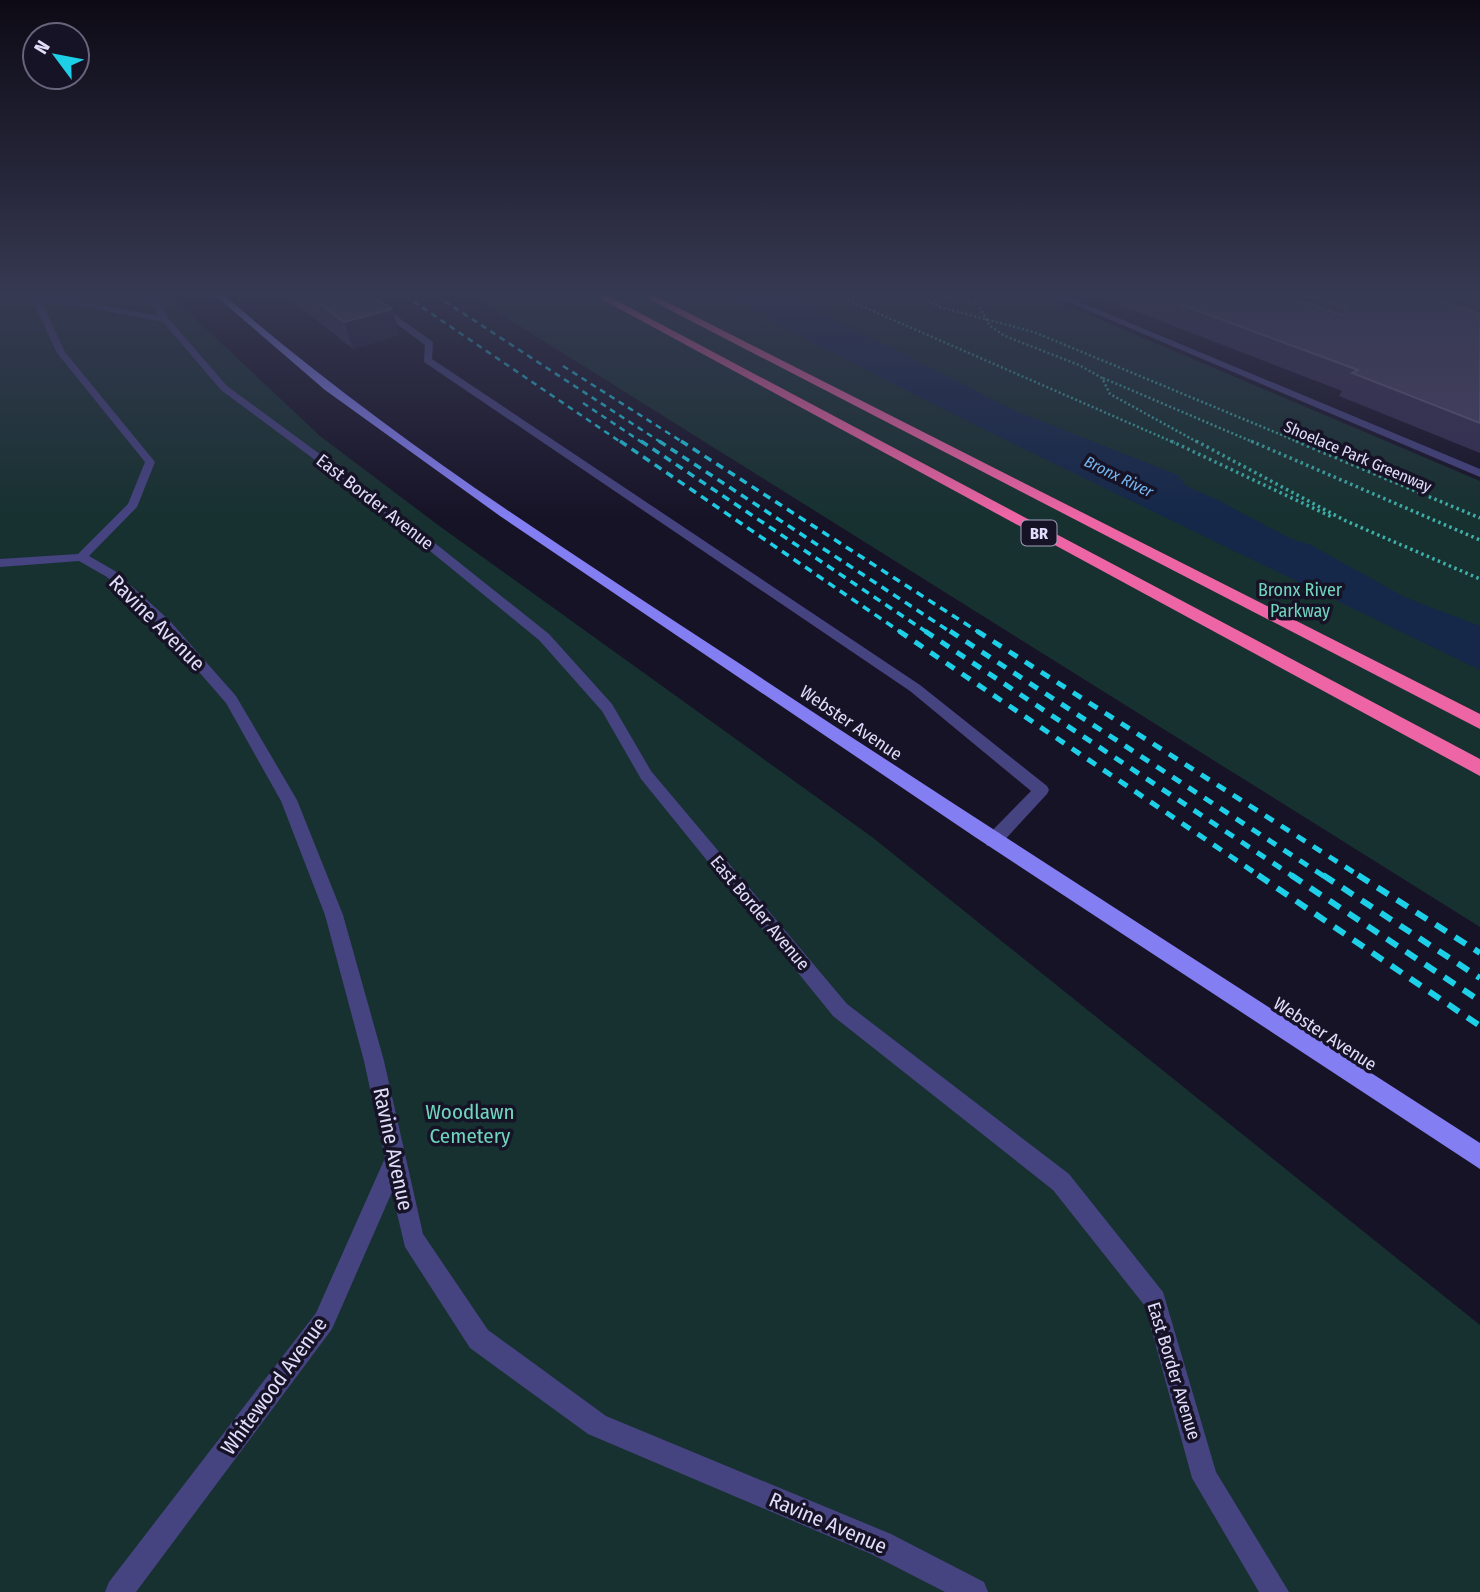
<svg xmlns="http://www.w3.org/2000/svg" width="1480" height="1592" font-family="'Fira Sans Condensed',sans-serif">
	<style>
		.green { fill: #173130 }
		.water { fill: #15284a }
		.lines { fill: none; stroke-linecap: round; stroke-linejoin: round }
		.path-far1 { stroke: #3eafa9; stroke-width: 2.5; stroke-dasharray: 2 2.5; stroke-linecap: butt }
		.path { stroke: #3eafa9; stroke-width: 3.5; stroke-dasharray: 2.5 3.5; stroke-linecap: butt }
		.lane { fill: #464381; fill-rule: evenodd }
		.street { fill: #464381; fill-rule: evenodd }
		.secondary { fill: #837ef1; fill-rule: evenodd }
		.highway { fill: #ee65a5; fill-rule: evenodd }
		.rail-far3 { stroke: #1ed0e7; stroke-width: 2.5; stroke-dasharray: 6 5; stroke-linecap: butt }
		.rail-far2 { stroke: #1ed0e7; stroke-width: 3.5; stroke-dasharray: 8 6; stroke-linecap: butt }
		.rail-far1 { stroke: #1ed0e7; stroke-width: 5; stroke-dasharray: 10 9; stroke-linecap: butt }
		.rail { stroke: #1ed0e7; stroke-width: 6; stroke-dasharray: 13 10; stroke-linecap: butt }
		.wall { fill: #362e53 }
		.shaded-wall { fill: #221b3a }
		.building { fill: #484165; stroke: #60597c; stroke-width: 2 }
		.labels { text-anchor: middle; stroke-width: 7; stroke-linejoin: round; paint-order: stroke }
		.far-street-label { font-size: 16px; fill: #e1ddfb; stroke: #171327 }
		.far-water-label { font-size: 16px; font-style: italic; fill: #76b6f0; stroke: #171327 }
		.shield { fill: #171327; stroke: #a4a0bb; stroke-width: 2 }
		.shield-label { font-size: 16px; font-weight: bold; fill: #e1ddfb }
		.street-label { font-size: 18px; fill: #e1ddfb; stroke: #171327 }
		.park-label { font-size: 18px; fill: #70d5bd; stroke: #171327 }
		.near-street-label { font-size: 21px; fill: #e1ddfb; stroke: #171327 }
		.near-park-label { font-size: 21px; fill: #70d5bd; stroke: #171327 }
	</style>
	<rect width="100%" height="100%" fill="#171327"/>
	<!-- green -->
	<g class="green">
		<polygon points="0,295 170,295 320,436 438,525 872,837 1480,1325 1480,1592 0,1592"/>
		<polygon points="470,295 1042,295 1480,481 1480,927"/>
	</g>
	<!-- water -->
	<polygon class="water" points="733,295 787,295 1018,412 1178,475 1186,486 1216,499 1289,538 1311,545 1404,597 1480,626 1480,670 985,430 807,340"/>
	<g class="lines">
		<!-- path-far1 -->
		<g class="path-far1">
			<polyline points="836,295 1175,443"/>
			<polyline points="915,295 940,307 1034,332 1301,443"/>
			<polyline points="942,295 977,304"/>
			<polyline points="973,295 990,326 1005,336 1079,365 1102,378 1110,394 1199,443"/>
			<polyline points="1103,378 1255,443"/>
		</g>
		<!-- path -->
		<g class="path">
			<polyline points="1171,441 1332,517"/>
			<polyline points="1196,441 1346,521 1480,579"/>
			<polyline points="1251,441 1480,540"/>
			<polyline points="1296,441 1480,518"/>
		</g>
		<!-- lane -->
		<g class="lane">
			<polygon points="30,295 44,295 159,316 146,295 154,295 169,319 227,386 362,485 549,634 612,704 651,771 847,1004 1069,1174 1163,1292 1216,1472 1289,1592 1259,1592 1192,1478 1145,1306 1053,1190 833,1016 641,779 602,711 539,640 354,489 221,390 163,322 40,298 65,352 155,462 137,507 89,556 115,571 169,620 236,696 297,800 343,915 384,1061 423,1234 488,1330 606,1416 891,1534 984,1582 988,1592 945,1592 871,1554 588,1434 470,1348 405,1247 392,1192 332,1329 136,1592 105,1592 109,1582 316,1313 385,1158 364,1061 325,915 281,801 226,703 159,626 107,577 79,561 0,567 0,559 78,554 128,504 145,462 57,353"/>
			<polygon points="358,295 367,295 433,342 432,359 920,685 1047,786 1049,790 1047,794 999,846 987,846 985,841 987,836 1031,791 910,691 424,362 425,345"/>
		</g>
		<!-- street -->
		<polygon class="street" points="1052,295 1063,295 1480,469 1480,477"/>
		<!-- secondary -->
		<path class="secondary" d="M215,295H224C381,432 557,544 731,658C980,822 1230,982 1480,1143V1169L975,837L500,516L325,390Z"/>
		<!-- highway -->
		<g class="highway">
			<polygon points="594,295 606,295 1480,759 1480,776"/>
			<polygon points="641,295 653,295 1480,714 1480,729"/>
		</g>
		<!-- rail-far3 -->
		<g class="rail-far3">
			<polyline points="404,295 622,443"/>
			<polyline points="435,295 662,443"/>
			<polyline points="563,366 684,443"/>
			<polyline points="583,403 643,443"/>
		</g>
		<!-- rail-far2 -->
		<g class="rail-far2">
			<polyline points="620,441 902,633"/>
			<polyline points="641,441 928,633"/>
			<polyline points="659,441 952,633"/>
			<polyline points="681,441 980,633"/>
		</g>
		<!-- rail-far1 -->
		<g class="rail-far1">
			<polyline points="899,631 1261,877"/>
			<polyline points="925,631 1294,877"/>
			<polyline points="950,631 1325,877"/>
			<polyline points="977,631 1361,877"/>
		</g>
		<!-- rail -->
		<g class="rail">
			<polyline points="1258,875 1480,1026"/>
			<polyline points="1291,875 1480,1001"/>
			<polyline points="1323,875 1480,978"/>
			<polyline points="1358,875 1480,953"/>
		</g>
	</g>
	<!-- wall -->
	<g class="wall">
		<polygon points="285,295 372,295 400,335 353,349"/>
		<polygon points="1094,295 1480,295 1480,453 1339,396 1342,391"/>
	</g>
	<!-- shaded-wall -->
	<g class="shaded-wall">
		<polygon points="1283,295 1304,295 1300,301 1274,314"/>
		<polygon points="392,309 400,335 353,349 344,322"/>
	</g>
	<!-- building -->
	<g class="building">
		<polygon points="308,295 372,295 392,309 344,322"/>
		<polygon points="1155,295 1284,295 1285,296 1342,315 1346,313 1344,306 1307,295 1423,295 1480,314 1480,423 1352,373 1358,370"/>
		<polygon points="1454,295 1480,295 1480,303"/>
	</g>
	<!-- sky -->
	<linearGradient id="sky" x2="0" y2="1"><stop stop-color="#0d0a15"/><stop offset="0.57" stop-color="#363952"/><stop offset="1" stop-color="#363952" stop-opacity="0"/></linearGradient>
	<rect width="1480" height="517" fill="url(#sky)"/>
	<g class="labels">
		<!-- far-street labels -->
		<g class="far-street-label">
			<text transform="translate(1358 456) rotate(23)" y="6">Shoelace Park Greenway</text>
		</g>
		<!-- far-water labels -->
		<g class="far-water-label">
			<text transform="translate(1119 476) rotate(26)" y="6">Bronx River</text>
		</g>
		<!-- shield labels -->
		<rect class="shield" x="1021.5" y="520.5" width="35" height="25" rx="5"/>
		<g class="shield-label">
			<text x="1039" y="539">BR</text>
		</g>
		<!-- street labels -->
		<g class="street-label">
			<text transform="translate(375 502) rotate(38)" y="6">East Border Avenue</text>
			<text transform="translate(851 723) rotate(34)" y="6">Webster Avenue</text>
			<text transform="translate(760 913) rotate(50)" y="6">East Border Avenue</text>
			<text transform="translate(1325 1034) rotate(33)" y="6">Webster Avenue</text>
			<text transform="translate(1174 1371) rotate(73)" y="6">East Border Avenue</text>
		</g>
		<!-- park labels -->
		<g class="park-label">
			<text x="1300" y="596">Bronx River<tspan x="1300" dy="21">Parkway</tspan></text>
		</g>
		<!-- near-street labels -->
		<g class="near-street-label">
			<text transform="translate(157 623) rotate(45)" y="7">Ravine Avenue</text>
			<text transform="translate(393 1149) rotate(78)" y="7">Ravine Avenue</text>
			<text transform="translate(274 1386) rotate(-54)" y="7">Whitewood Avenue</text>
			<text transform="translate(828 1523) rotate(23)" y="7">Ravine Avenue</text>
		</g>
		<!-- near-park labels -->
		<g class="near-park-label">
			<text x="470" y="1119">Woodlawn<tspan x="470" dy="24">Cemetery</tspan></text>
		</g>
	</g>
	<!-- north arrow -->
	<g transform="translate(56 56) rotate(302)"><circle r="33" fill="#171327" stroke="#68647c" stroke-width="2"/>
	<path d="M0-5L12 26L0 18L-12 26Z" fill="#1ed0e7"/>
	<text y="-10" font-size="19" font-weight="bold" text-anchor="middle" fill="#e1ddfb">N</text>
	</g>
</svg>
